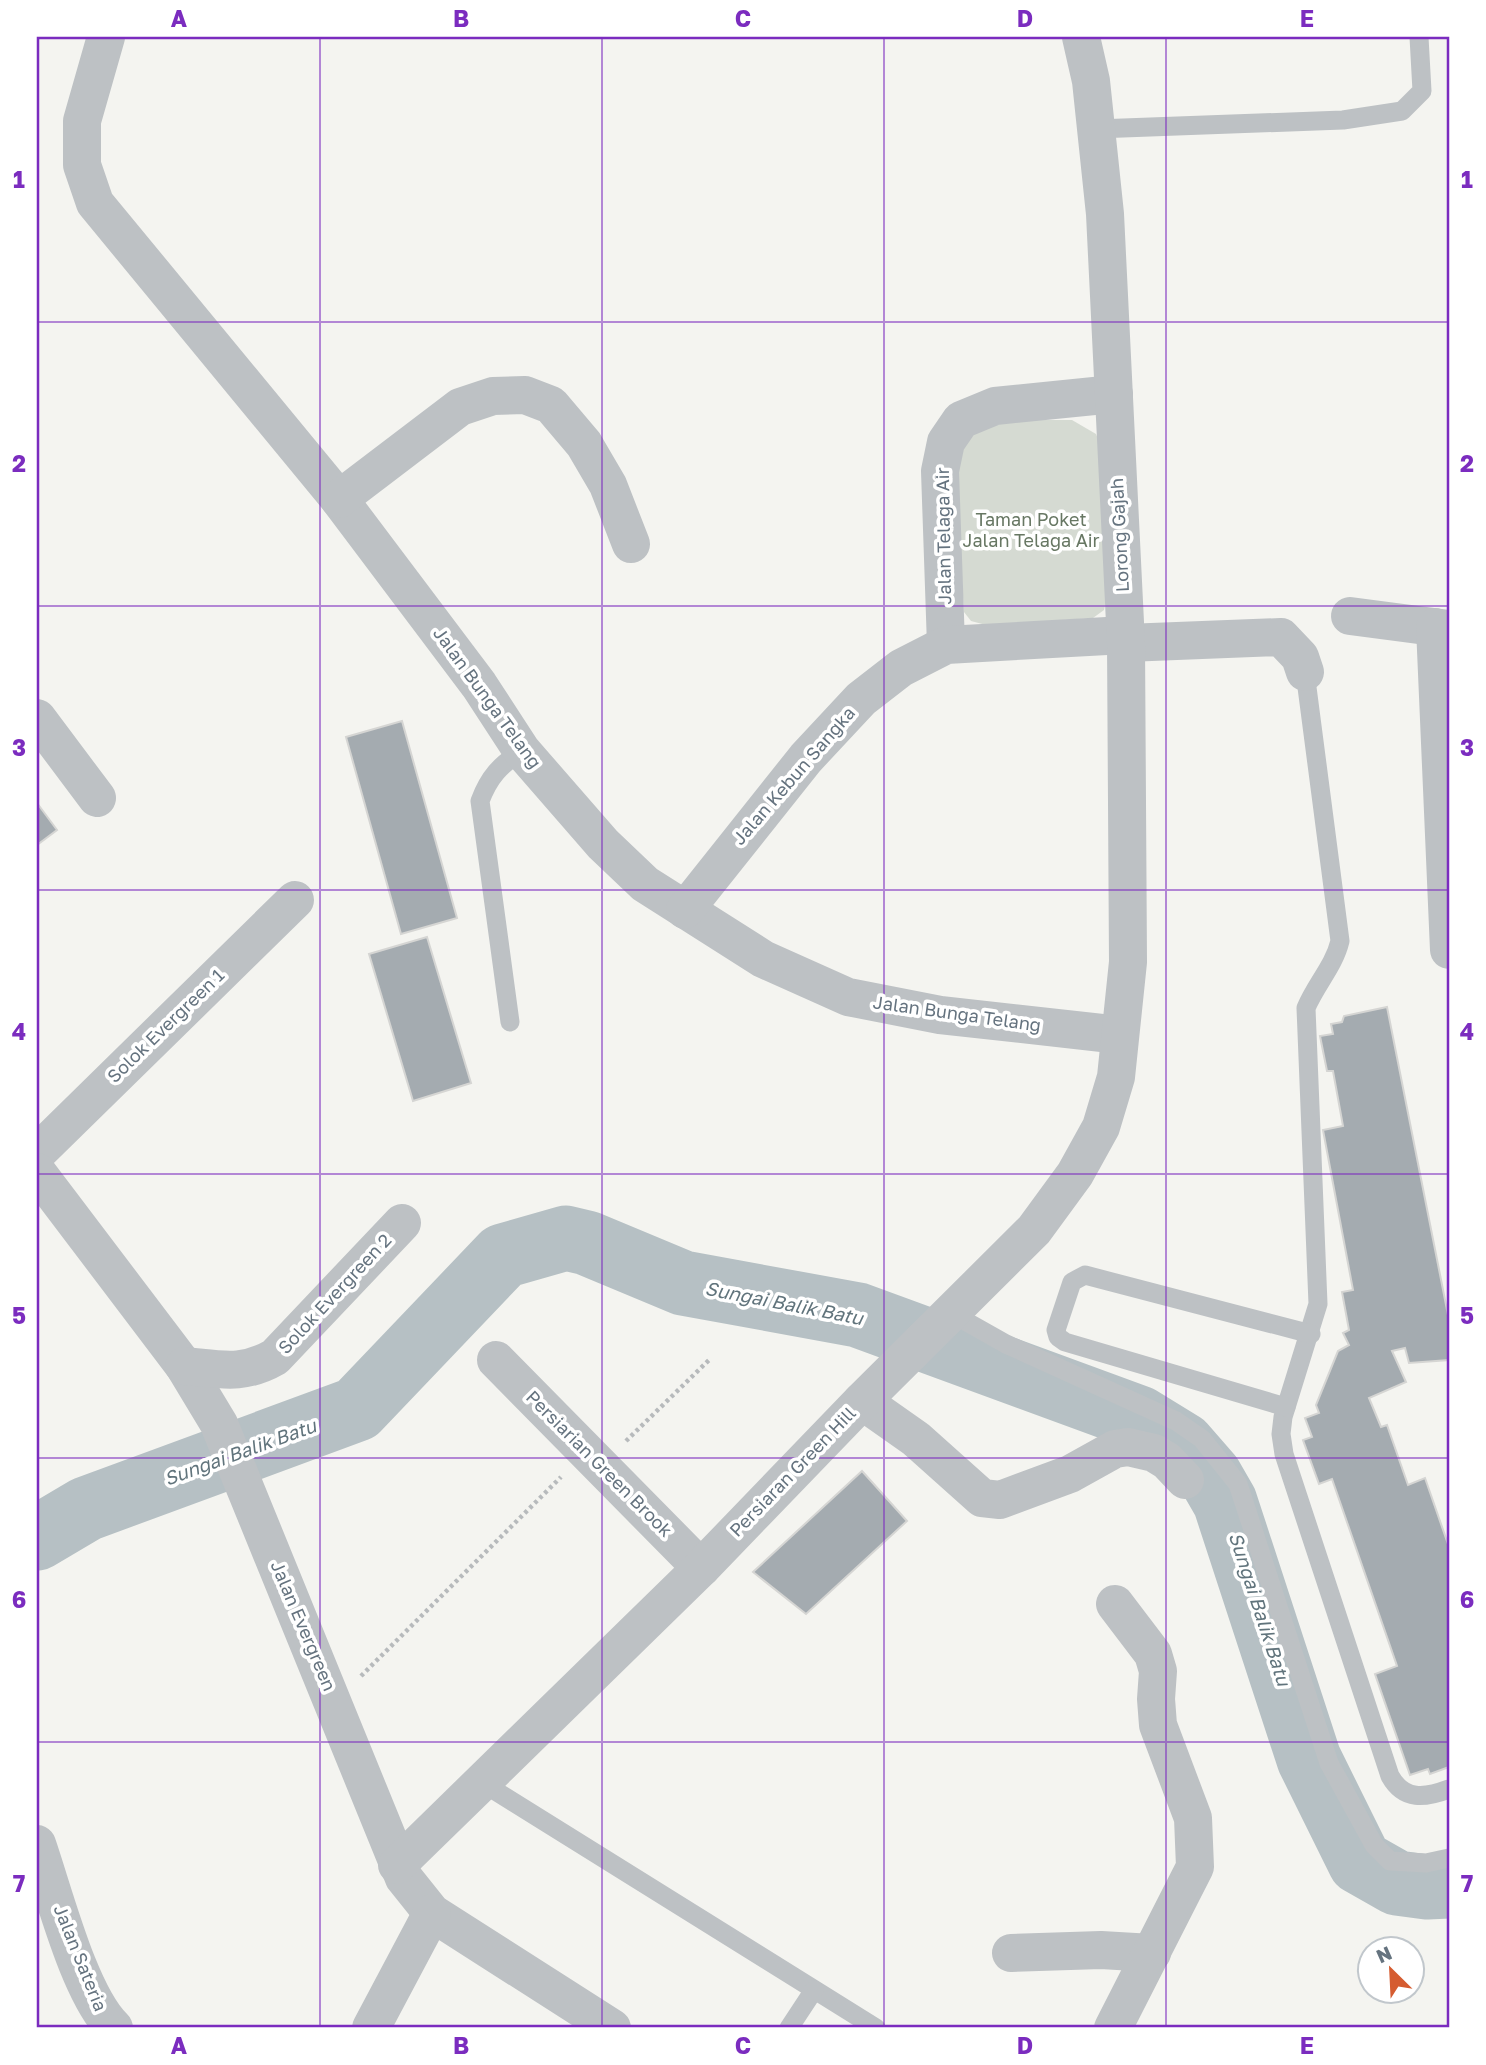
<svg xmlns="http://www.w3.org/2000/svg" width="1486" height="2065" font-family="'Golos Text',sans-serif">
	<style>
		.green { fill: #d5dad2 }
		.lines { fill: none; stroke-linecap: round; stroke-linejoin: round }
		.river { stroke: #b6c0c4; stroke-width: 65 }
		.building { fill: #a4abb0; stroke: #d5d5d3; stroke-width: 2 }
		.path { stroke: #b7babc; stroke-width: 4.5; stroke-dasharray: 3.5 3.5; stroke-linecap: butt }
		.lane { stroke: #bdc1c4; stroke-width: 19 }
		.street { stroke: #bdc1c4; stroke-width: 38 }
		.grid { fill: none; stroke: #7b2cbf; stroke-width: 2; stroke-opacity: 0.55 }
		.labels { text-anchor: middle; stroke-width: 7; stroke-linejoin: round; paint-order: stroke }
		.park-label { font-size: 18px; fill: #677763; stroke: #fff }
		.street-label { font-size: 18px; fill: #65737f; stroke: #fff }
		.water-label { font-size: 19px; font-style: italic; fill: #61747c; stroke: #fff }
		.neatline { fill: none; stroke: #7b2cbf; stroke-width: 2.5 }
		.grid-label { font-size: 23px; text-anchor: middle; font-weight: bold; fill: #7b2cbf }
	</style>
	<rect width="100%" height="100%" fill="#f4f4f0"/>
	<!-- green -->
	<polygon class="green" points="992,420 1072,420 1096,434 1102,450 1107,597 1104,610 1093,618 986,625 971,621 964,612 955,464 960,445"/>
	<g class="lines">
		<!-- river -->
		<polyline class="river" points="37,1538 86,1509 357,1409 503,1256 566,1238 587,1243 683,1283 858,1315 1139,1418 1183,1445 1210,1476 1225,1502 1309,1759 1360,1862 1397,1883 1427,1887 1449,1886"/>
	</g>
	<!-- building -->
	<g class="building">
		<polygon points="402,721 457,918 401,934 346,737"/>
		<polygon points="37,803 57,830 37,845"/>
		<polygon points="427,937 471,1083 413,1101 369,954"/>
		<polygon points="1387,1007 1449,1320 1449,1360 1409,1363 1405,1348 1392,1351 1406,1382 1369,1398 1381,1427 1387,1425 1408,1485 1425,1478 1449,1547 1449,1767 1430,1774 1428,1769 1410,1775 1375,1674 1397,1666 1332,1479 1319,1484 1303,1440 1312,1437 1305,1418 1319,1413 1316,1405 1338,1351 1349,1345 1343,1333 1349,1330 1342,1292 1353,1290 1323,1130 1343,1126 1333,1071 1327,1071 1320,1036 1333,1034 1331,1024 1342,1022 1344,1016"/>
		<polygon points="862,1471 907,1521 806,1614 753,1572"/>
	</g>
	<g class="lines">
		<!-- path -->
		<g class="path">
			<polyline points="626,1441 709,1360"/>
			<polyline points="361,1676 561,1477"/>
		</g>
		<!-- lane -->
		<g class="lane">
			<polyline points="1096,129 1343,120 1402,111 1422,91 1419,37"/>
			<path d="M1305,672L1340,941C1334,966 1316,984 1306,1008L1318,1304L1283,1417L1281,1434L1284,1454L1390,1776C1404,1801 1425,1798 1449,1789"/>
			<path d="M510,1022L480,801C489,777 500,765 522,751"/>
			<polyline points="951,1313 1006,1344 1176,1421 1202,1439 1238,1484 1329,1763 1374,1845 1390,1861 1426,1863 1449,1858"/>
			<polyline points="1286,1407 1065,1342 1058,1337 1056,1330 1072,1282 1085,1275 1311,1334"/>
			<polyline points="481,1782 876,2028"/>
			<polyline points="789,2028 814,1990"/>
		</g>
		<!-- street -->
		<g class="street">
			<polyline points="106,37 82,121 82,165 95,203 339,499 479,685 522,751 603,844 645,884 763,959 848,997 940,1015 1120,1035"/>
			<polyline points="339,499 460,407 493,396 525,395 551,405 584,444 608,485 631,544"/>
			<polyline points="1350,616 1449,629"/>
			<polyline points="1435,627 1449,950"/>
			<polyline points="1126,643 1281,637 1300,657 1305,672"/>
			<polyline points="946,645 940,471 946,442 961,420 995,406 1114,394"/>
			<polyline points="37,718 97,798"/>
			<polyline points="685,910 806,758 861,699 901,668 946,645 1125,635"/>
			<polyline points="37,1153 295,900"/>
			<polyline points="37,1172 184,1366 219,1424 404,1878 432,1913 612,2028"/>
			<polyline points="496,1360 701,1568"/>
			<path d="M184,1366C220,1369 242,1376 275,1357L402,1223"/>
			<polyline points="862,1401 916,1439 982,1498 1000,1500 1070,1474 1115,1449 1128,1447 1154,1453 1167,1461 1185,1480"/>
			<path d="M37,1844C54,1893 79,1994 114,2028"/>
			<polyline points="397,1865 701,1568 862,1401 1034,1230 1075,1174 1101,1127 1116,1077 1128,962 1126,643 1105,214 1091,81 1081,37"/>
			<polyline points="1011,1953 1101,1950 1152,1953"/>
			<polyline points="371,2028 432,1913"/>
			<polyline points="1113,2028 1195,1867 1193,1818 1158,1725 1156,1699 1158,1671 1153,1654 1115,1604"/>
		</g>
	</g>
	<!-- grid -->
	<path class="grid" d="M320,37V2028M602,37V2028M884,37V2028M1166,37V2028M37,322H1449M37,606H1449M37,890H1449M37,1174H1449M37,1458H1449M37,1742H1449"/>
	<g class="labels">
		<!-- park labels -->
		<g class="park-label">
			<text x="1031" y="526">Taman Poket<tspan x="1031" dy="21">Jalan Telaga Air</tspan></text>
		</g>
		<!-- street labels -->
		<g class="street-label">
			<text transform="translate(1120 535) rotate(-93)" y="6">Lorong Gajah</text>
			<text transform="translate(944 536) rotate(-91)" y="6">Jalan Telaga Air</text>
			<text transform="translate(487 698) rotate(54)" y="6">Jalan Bunga Telang</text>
			<text transform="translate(794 776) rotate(-49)" y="6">Jalan Kebun Sangka</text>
			<text transform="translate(957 1014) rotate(8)" y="6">Jalan Bunga Telang</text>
			<text transform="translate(166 1026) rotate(-44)" y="6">Solok Evergreen 1</text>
			<text transform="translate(335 1294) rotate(-47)" y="6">Solok Evergreen 2</text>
			<text transform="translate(599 1464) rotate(45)" y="6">Persiarian Green Brook</text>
			<text transform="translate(793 1472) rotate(-46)" y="6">Persiaran Green Hill</text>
			<text transform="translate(303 1626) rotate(67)" y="6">Jalan Evergreen</text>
			<text transform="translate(80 1958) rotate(68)" y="6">Jalan Sateria</text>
		</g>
		<!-- water labels -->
		<g class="water-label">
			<text transform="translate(784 1303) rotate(11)" y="7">Sungai Balik Batu</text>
			<text transform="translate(240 1452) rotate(-20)" y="7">Sungai Balik Batu</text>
			<text transform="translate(1260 1609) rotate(72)" y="7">Sungai Balik Batu</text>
		</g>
	</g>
	<!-- border -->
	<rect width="1486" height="2065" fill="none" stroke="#ffffff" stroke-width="77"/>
	<!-- north arrow -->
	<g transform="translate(1391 1970) rotate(336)"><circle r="33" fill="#ffffff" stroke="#c1c7cc" stroke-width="2"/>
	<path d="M0-5L12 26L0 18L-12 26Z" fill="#d55c30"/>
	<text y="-10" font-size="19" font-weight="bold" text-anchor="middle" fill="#65737f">N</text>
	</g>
	<rect x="38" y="38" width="1410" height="1988" class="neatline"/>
	<g class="grid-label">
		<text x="179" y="27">A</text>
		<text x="461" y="27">B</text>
		<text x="743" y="27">C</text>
		<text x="1025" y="27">D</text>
		<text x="1307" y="27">E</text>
		<text x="19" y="188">1</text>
		<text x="1467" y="188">1</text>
		<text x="19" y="472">2</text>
		<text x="1467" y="472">2</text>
		<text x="19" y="756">3</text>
		<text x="1467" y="756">3</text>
		<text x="19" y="1040">4</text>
		<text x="1467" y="1040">4</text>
		<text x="19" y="1324">5</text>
		<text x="1467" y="1324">5</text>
		<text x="19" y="1608">6</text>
		<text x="1467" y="1608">6</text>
		<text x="19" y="1892">7</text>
		<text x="1467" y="1892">7</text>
		<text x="179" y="2054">A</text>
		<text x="461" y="2054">B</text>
		<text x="743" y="2054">C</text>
		<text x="1025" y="2054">D</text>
		<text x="1307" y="2054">E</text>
	</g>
</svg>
